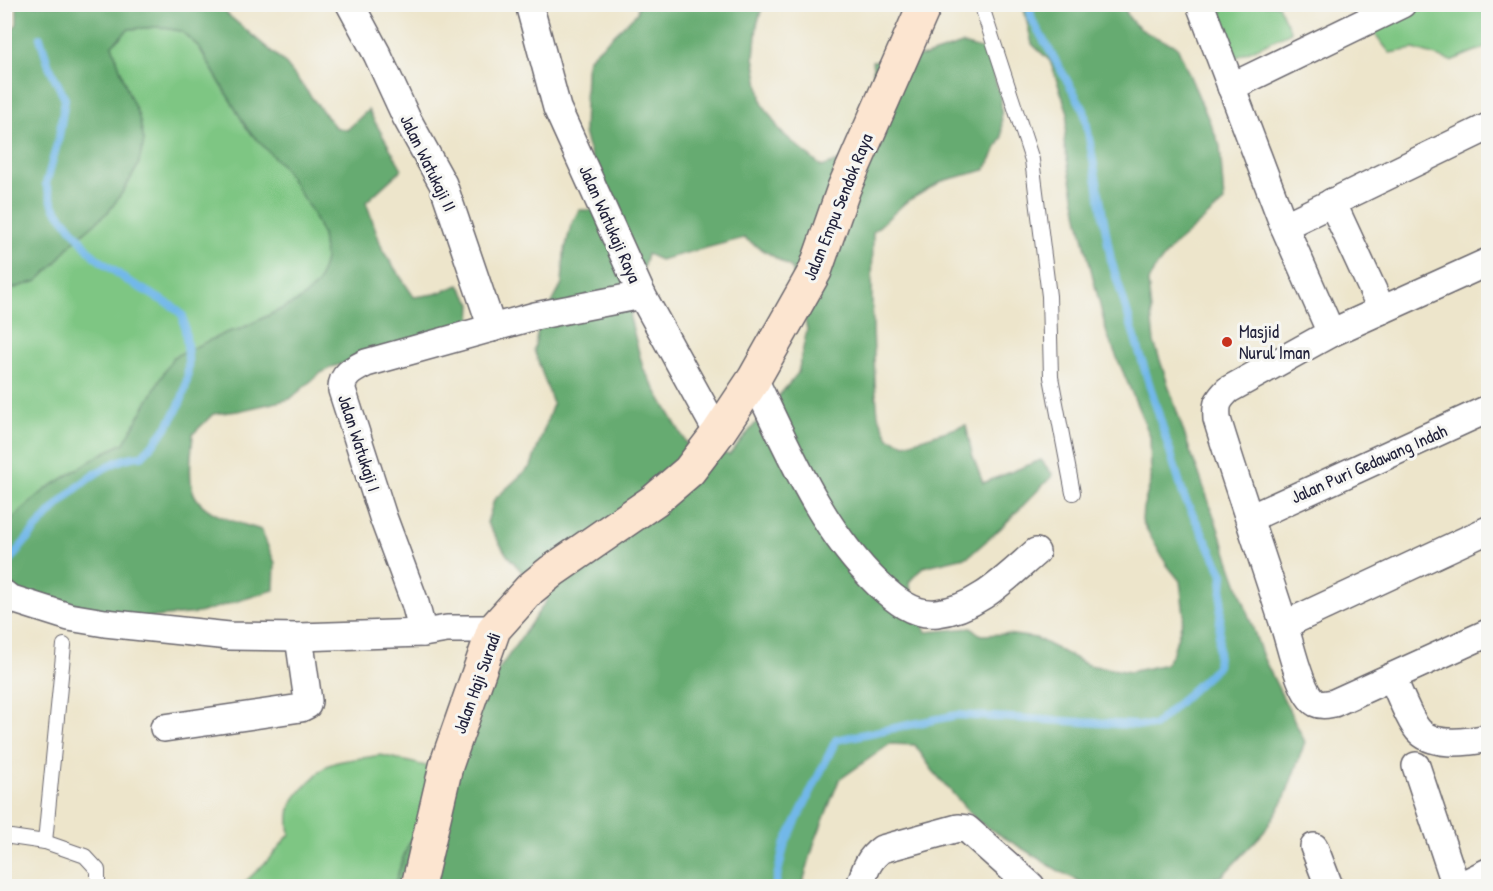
<svg xmlns="http://www.w3.org/2000/svg" width="1493" height="891" font-family="'Patrick Hand',sans-serif">
	<style>
		.green { fill: #7ec683; stroke: #50745f; stroke-width: 1.5 }
		.forest { fill: #66ab71; stroke: #446656; stroke-width: 1.5; fill-rule: evenodd }
		.lines { fill: none; stroke-linecap: round; stroke-linejoin: round }
		.stream { stroke: #72b8e9; stroke-width: 8 }
		.lane-casing { stroke: #69666d; stroke-width: 16 }
		.street-casing { stroke: #69666d; stroke-width: 30 }
		.secondary-casing { stroke: #69666d; stroke-width: 36 }
		.lane { stroke: #fff; stroke-width: 14 }
		.street { stroke: #fff; stroke-width: 27 }
		.secondary { stroke: #fce5d0; stroke-width: 33 }
		.poi-dot { fill: #c8321e; stroke: #f6f6f2; stroke-width: 2 }
		.labels { text-anchor: middle; stroke-width: 6; stroke-linejoin: round; paint-order: stroke }
		.street-label { font-size: 18px; fill: #22223b; stroke: #f6f6f2 }
		.poi-label { font-size: 18px; fill: #22223b; stroke: #f6f6f2; text-anchor: start }
	</style>
	<rect width="100%" height="100%" fill="#f6f6f2"/>
	<filter id="ink" filterUnits="userSpaceOnUse"><feTurbulence type="fractalNoise" baseFrequency=".0167" numOctaves="2"/><feDisplacementMap in="SourceGraphic" scale="12" xChannelSelector="R" yChannelSelector="G"/><feConvolveMatrix kernelMatrix="1 2 1 2 8 2 1 2 1" color-interpolation-filters="sRGB"/></filter>
	<filter id="wash" filterUnits="userSpaceOnUse"><feTurbulence type="fractalNoise" baseFrequency=".008" numOctaves="4" result="noise"/><feDisplacementMap in="SourceGraphic" scale="24" xChannelSelector="R" yChannelSelector="G"/><feGaussianBlur stdDeviation="1.35" result="paint"/><feColorMatrix in="noise" values="0 0 0 0 0 0 0 0 0 0 0 0 0 0 0 0 0 1.4 0 .05"/><feComposite in="paint" operator="in"/></filter>
	<g filter="url(#wash)">
		<rect width="100%" height="100%" fill="#ede5cb"/>
		<!-- green -->
		<g class="green">
			<polygon points="1211,5 1278,5 1291,32 1235,58"/>
			<polygon points="1425,5 1488,5 1488,46 1451,61 1414,49 1390,53 1373,32"/>
			<polygon points="157,27 181,31 199,47 248,130 284,167 311,210 322,234 325,260 318,284 300,300 240,329 228,332 173,357 124,443 100,455 46,489 5,525 5,291 37,281 55,264 72,243 109,211 124,190 138,166 144,141 139,117 128,92 112,45 129,29"/>
			<path d="M381,755L430,767L424,809L403,858L394,886H241L268,860L290,834C285,807 293,798 311,780C318,773 324,766 334,763C348,759 366,758 381,755Z"/>
		</g>
		<!-- forest -->
		<g class="forest">
			<path d="M17,5H223L227,14L284,62L335,127L347,130L368,110L402,169L366,202L383,251L414,297L435,294L459,285L472,304L471,324L332,367L319,374L290,399L238,411L213,414L193,434C192,451 188,470 192,487C197,515 238,522 261,530L275,563L274,590L199,613L134,619L75,607L31,593L5,619V525L46,489L100,455L124,443L173,357L228,332L241,329L300,300L318,284L325,260L322,234L311,210L283,167L248,130L199,47L181,31L157,27L129,29L112,45L128,92L139,117L144,141L138,166L124,190L109,211L72,243L55,264L37,281L5,291V36L17,24Z"/>
			<path d="M638,5H763L757,25L754,57L762,103L781,132L822,167L882,145L872,61L926,56L962,44L986,50L1001,99L1002,138L985,170L942,181L906,202L873,232L872,298L875,383L878,415L889,438L905,444L966,425L972,454L983,483L1041,460L1053,475L1001,528L969,556L923,567L909,582L915,607L926,632L971,628L981,635L1006,634L1036,638L1088,665L1130,672L1166,664L1173,652L1184,615L1180,581L1167,565L1142,521L1143,508L1151,481L1150,436L1107,334L1079,221L1064,143L1068,113L1050,61L1032,44L1023,5H1124C1129,30 1156,37 1177,46L1220,146L1224,202L1172,247L1154,270L1148,282L1154,342L1192,457L1197,468L1263,657L1305,742L1284,800L1264,832L1222,876L1185,886H1089L1059,871L977,821L933,771L915,745L890,744L839,780L814,844L802,886H394L403,858L424,809L493,678L547,600L507,555L487,523L494,500L531,466L553,404L534,350L538,330L562,284L564,254L571,225L579,210H618L595,167L587,144L584,132L586,70L588,59L637,13ZM744,238L792,268L807,329L798,373L729,455L687,444L643,368L630,318L647,254L660,260Z"/>
		</g>
		<g class="lines">
			<!-- stream -->
			<g class="stream">
				<path d="M4,569C32,530 93,457 142,456C165,433 188,401 188,367C189,350 185,332 183,316L174,307L128,281L94,256L54,207L46,184L59,137L65,99L49,66L40,38"/>
				<polyline points="775,886 784,846 836,740 957,715 1154,726 1217,667 1223,574 1184,497 1111,260 1084,110 1032,20 1029,4"/>
			</g>
		</g>
	</g>
	<g filter="url(#ink)">
		<g class="lines">
			<defs>
				<g id="lane">
					<polyline points="981,4 1032,160 1049,296 1051,377 1073,493"/>
					<polyline points="4,836 45,842 85,856 98,870 98,886"/>
					<polyline points="45,842 64,645"/>
				</g>
				<g id="street">
					<polyline points="350,4 377,54 406,117 443,184 492,328"/>
					<polyline points="529,4 557,108 642,295 718,433"/>
					<polyline points="1200,4 1284,226 1331,333 1488,262"/>
					<polyline points="1231,87 1402,4"/>
					<polyline points="1332,202 1382,310"/>
					<polyline points="1284,226 1488,127"/>
					<path d="M754,379C789,451 820,528 878,584C894,599 913,616 937,613C977,609 1007,577 1036,552"/>
					<polyline points="1250,518 1488,409"/>
					<path d="M1488,530L1284,625C1290,642 1300,694 1316,703C1322,706 1328,704 1334,703L1488,633"/>
					<polyline points="4,594 9,598 69,617 105,623 229,636 299,637 423,633"/>
					<path d="M1284,625C1262,556 1238,488 1217,419C1216,404 1217,401 1228,390L1331,333"/>
					<path d="M494,629H447L423,633L415,603L383,517L342,390C341,375 354,369 366,363L535,316L642,295"/>
					<path d="M1392,677C1398,690 1411,724 1420,732C1436,747 1469,742 1488,738"/>
					<polyline points="164,728 301,708 307,705 308,701 299,637"/>
					<polyline points="1416,766 1456,886"/>
					<polyline points="1314,847 1329,886"/>
					<path d="M860,886C865,870 868,859 882,849L958,828L967,829L1031,886"/>
					<polyline points="1460,886 1488,872"/>
				</g>
				<polyline id="secondary" points="418,886 446,766 494,629 530,589 552,571 655,500 689,471 718,433 754,379 815,271 844,188 925,4"/>
			</defs>
			<!-- lane casing -->
			<use href="#lane" class="lane-casing"/>
			<!-- street casing -->
			<use href="#street" class="street-casing"/>
			<!-- secondary casing -->
			<use href="#secondary" class="secondary-casing"/>
			<!-- lane -->
			<use href="#lane" class="lane"/>
			<!-- street -->
			<use href="#street" class="street"/>
			<!-- secondary -->
			<use href="#secondary" class="secondary"/>
		</g>
	</g>
	<!-- markers -->
	<circle class="poi-dot" cx="1227" cy="342" r="6"/>
	<g class="labels">
		<!-- street labels -->
		<g class="street-label">
			<text transform="translate(428 163) rotate(64)" y="6">Jalan Watukaji II</text>
			<text transform="translate(838 207) rotate(-68)" y="6">Jalan Empu Sendok Raya</text>
			<text transform="translate(610 224) rotate(66)" y="6">Jalan Watukaji Raya</text>
			<text transform="translate(359 443) rotate(72)" y="6">Jalan Watukaji I</text>
			<text transform="translate(1369 464) rotate(-24)" y="6">Jalan Puri Gedawang Indah</text>
			<text transform="translate(477 683) rotate(-70)" y="6">Jalan Haji Suradi</text>
		</g>
		<!-- poi labels -->
		<g class="poi-label">
			<text x="1239" y="338">Masjid<tspan x="1239" dy="21">Nurul Iman</tspan></text>
		</g>
	</g>
	<!-- margin -->
	<rect width="1493" height="891" fill="none" stroke="#f6f6f2" stroke-width="24"/>
</svg>
